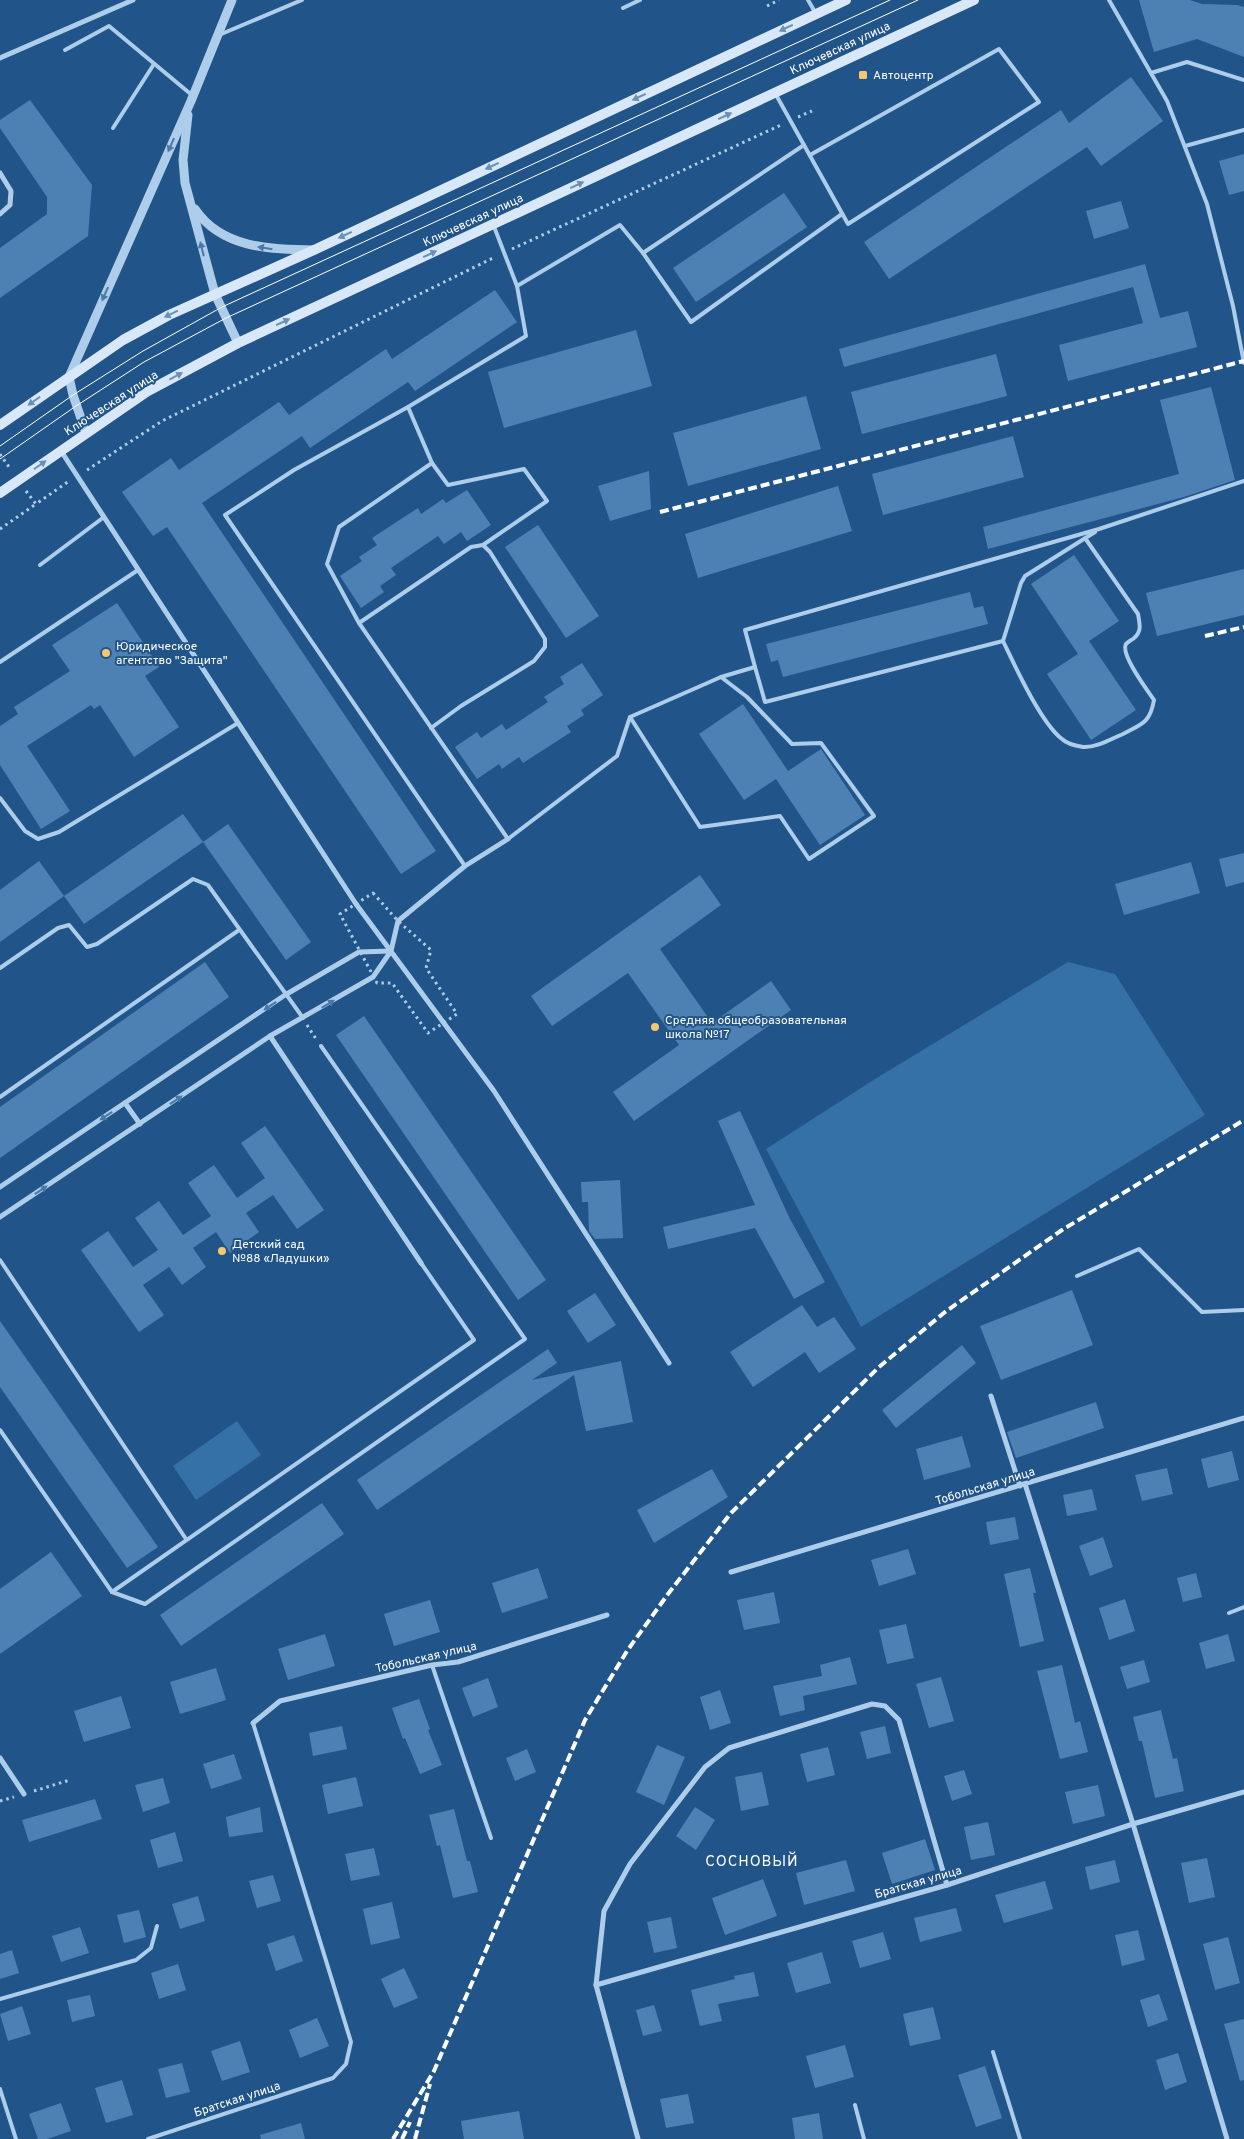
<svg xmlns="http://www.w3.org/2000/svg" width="1244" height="2139" font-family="Overpass,sans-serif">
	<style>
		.green { fill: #3570a7 }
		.building { fill: #4e81b3 }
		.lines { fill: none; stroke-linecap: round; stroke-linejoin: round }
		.path { stroke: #adcdea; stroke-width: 3; stroke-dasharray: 2.5 4; stroke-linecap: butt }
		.service { stroke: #adcdea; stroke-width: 4 }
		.minor { stroke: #adcdea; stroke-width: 5 }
		.tertiary { stroke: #adcdea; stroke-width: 9 }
		.secondary { stroke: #d9e8f8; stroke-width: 10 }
		.tram { stroke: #fff; stroke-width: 1 }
		.rail { stroke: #fff; stroke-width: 4; stroke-dasharray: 9 4; stroke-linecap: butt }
		.oneway { fill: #6b90b5 }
		.oneway2 { fill: #4b79a6 }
		.poi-dot { fill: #f7c76f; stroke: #215589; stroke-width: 2 }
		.labels { text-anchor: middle; stroke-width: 4; stroke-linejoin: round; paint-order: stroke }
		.street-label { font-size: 12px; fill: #fff; stroke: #215589 }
		.poi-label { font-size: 12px; fill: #fff; stroke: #215589; text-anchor: start }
		.quarter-label { font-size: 15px; letter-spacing: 1px; fill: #fff; stroke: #215589 }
	</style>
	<rect width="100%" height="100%" fill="#215589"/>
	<!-- green -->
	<g class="green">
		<polygon points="1068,962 1115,974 1205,1115 861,1327 766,1149 875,1079"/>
		<polygon points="237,1421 261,1455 196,1500 173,1466"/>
	</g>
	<!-- building -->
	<g class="building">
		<polygon points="1139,0 1190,0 1202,4 1237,5 1244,7 1244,57 1197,39 1154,52"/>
		<polygon points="1131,77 1163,121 1101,166 1087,147 889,279 864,242 1061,110 1069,123"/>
		<polygon points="30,100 92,185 88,236 0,298 0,248 47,214 47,197 0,128 0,120"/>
		<polygon points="1244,154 1244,191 1229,195 1219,161"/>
		<polygon points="784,193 807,227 696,302 673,268"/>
		<polygon points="1121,201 1129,228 1094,239 1086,211"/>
		<polygon points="1145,264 1160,318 1188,311 1197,347 1068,381 1059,345 1143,323 1133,287 844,367 839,349"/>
		<polygon points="495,290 517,322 415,391 408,382 310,448 302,436 202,503 436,851 401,874 167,527 153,536 122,492 171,458 179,470 279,402 289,415 386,349 392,359"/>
		<polygon points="636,330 652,386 504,428 488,372"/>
		<polygon points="996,354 1007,396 862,434 851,392"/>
		<polygon points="1211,387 1235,480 1184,497 988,549 983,527 1179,474 1160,400"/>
		<polygon points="806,396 821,449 688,486 673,433"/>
		<polygon points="1013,436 1024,477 883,515 872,474"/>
		<polygon points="649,471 651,509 610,521 598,486"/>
		<polygon points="838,486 852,531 698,578 685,534"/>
		<polygon points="467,490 491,525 467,541 461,532 444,544 438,536 391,568 396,575 380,586 384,592 361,608 340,576 362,561 359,557 377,545 372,538 418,508 421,514 443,499 446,503"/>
		<polygon points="538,525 599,616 566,638 505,547"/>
		<polygon points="1074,555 1119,621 1089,641 1136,710 1091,740 1047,674 1078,654 1031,584"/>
		<polygon points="1244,569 1244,615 1157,636 1146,593"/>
		<polygon points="970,592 974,608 983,606 988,624 783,677 778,660 771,662 766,644"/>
		<polygon points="117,603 159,667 145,676 179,727 134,757 100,705 94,709 91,705 27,746 70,811 41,829 0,765 0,726 18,714 14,707 70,671 52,645"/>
		<polygon points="582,663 603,695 581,710 584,715 567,726 571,732 523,763 519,757 502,769 499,764 477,779 455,747 477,732 481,738 502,724 506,730 548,702 544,697 564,684 560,677"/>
		<polygon points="743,704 788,771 821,749 865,815 820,845 776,779 744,800 699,734"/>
		<polygon points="183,814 203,842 84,924 64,896"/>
		<polygon points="228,824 311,942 286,960 203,842"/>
		<polygon points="1244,853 1244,882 1226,887 1219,859"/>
		<polygon points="39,861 64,896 0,942 0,890"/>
		<polygon points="1191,862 1200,893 1124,915 1115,884"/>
		<polygon points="700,875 721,905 660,949 712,1023 771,981 791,1010 634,1121 613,1092 679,1045 628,973 552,1026 531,996"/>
		<polygon points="205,962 229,997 0,1158 0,1107"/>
		<polygon points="364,1016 546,1280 518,1300 336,1035"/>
		<polygon points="740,1111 790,1219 825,1282 794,1299 755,1228 668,1249 663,1227 755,1205 718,1121"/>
		<polygon points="265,1126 324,1210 297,1229 273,1195 246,1213 259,1232 230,1253 216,1232 193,1248 206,1267 182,1285 169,1267 143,1285 164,1315 139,1332 81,1250 108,1231 133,1267 158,1250 135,1218 159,1201 183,1235 211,1216 188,1183 214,1165 237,1198 265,1178 241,1143"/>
		<polygon points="620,1180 623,1238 595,1239 589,1231 588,1202 582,1202 581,1182"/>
		<polygon points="1072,1290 1093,1345 1001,1380 980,1326"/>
		<polygon points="595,1293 616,1325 588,1343 567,1311"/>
		<polygon points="802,1305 817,1327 834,1317 856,1349 819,1373 805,1352 753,1387 730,1352"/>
		<polygon points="0,1321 158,1547 127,1568 0,1387"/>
		<polygon points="962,1345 976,1363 896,1428 882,1410"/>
		<polygon points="548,1349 557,1363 532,1380 621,1361 633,1422 586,1431 574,1375 377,1510 357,1480"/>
		<polygon points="1096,1402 1104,1428 1016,1458 1007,1432"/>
		<polygon points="962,1436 971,1467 924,1480 916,1449"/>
		<polygon points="1232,1451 1239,1480 1208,1488 1201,1459"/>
		<polygon points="1167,1468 1173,1494 1142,1501 1135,1475"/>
		<polygon points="712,1469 728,1497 654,1543 637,1510"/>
		<polygon points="1092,1489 1097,1510 1067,1516 1063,1495"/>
		<polygon points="322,1503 344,1534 181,1646 160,1615"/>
		<polygon points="1015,1517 1019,1539 990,1545 986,1522"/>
		<polygon points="1103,1537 1113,1567 1090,1576 1079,1546"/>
		<polygon points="908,1549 916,1574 879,1586 871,1560"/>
		<polygon points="51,1552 82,1596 0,1654 0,1589"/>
		<polygon points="538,1568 548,1598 502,1613 492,1583"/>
		<polygon points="1030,1568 1036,1593 1033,1593 1044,1641 1020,1647 1004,1574"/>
		<polygon points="1196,1573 1202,1597 1183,1602 1177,1578"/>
		<polygon points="774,1592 780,1623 744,1630 737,1600"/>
		<polygon points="1125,1599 1135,1631 1109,1640 1099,1608"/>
		<polygon points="430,1600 440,1632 394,1646 384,1614"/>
		<polygon points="906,1624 914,1658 887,1664 879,1630"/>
		<polygon points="325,1634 335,1666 288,1680 278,1649"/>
		<polygon points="1228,1634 1235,1661 1206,1669 1199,1643"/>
		<polygon points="850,1657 857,1684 803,1696 805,1710 780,1716 773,1686 822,1676 820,1665"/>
		<polygon points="1144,1660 1150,1682 1127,1689 1120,1667"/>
		<polygon points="1062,1665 1075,1723 1080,1721 1088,1752 1060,1759 1037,1671"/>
		<polygon points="216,1668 226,1700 180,1714 170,1682"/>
		<polygon points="941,1677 954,1721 929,1728 916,1684"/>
		<polygon points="488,1678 498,1707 473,1717 462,1688"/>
		<polygon points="720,1690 731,1723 710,1730 700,1697"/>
		<polygon points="121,1696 131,1728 84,1742 74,1711"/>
		<polygon points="419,1699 430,1729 428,1730 442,1765 420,1774 405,1738 403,1739 392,1708"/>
		<polygon points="1161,1710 1173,1759 1177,1758 1184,1791 1155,1798 1142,1741 1139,1741 1133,1717"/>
		<polygon points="342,1726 347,1749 313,1756 309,1733"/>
		<polygon points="885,1726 891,1753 867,1759 860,1732"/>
		<polygon points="657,1745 685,1757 664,1805 636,1792"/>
		<polygon points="828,1747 835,1775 807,1782 800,1754"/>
		<polygon points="527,1749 536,1772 515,1781 506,1758"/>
		<polygon points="234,1754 242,1779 211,1789 203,1764"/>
		<polygon points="964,1770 972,1794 952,1801 944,1776"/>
		<polygon points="762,1772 769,1805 741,1811 735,1777"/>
		<polygon points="356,1777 363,1806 328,1814 322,1785"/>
		<polygon points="163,1778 170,1803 143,1812 135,1785"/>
		<polygon points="1098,1785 1105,1816 1073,1824 1065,1792"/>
		<polygon points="95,1799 102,1819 29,1842 22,1820"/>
		<polygon points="260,1807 263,1832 229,1837 226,1817"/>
		<polygon points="695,1807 715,1820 696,1850 676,1836"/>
		<polygon points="454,1809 467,1861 470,1861 478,1892 453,1898 440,1845 437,1846 429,1815"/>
		<polygon points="988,1822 995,1855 971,1860 964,1827"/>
		<polygon points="175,1832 183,1861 158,1868 150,1840"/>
		<polygon points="925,1839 935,1870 892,1884 882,1853"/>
		<polygon points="374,1848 380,1875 351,1881 345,1854"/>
		<polygon points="1207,1858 1215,1897 1189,1903 1181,1863"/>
		<polygon points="846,1860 855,1891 804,1905 796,1873"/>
		<polygon points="1115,1860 1120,1882 1090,1890 1085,1867"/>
		<polygon points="273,1875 281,1901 257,1908 249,1881"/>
		<polygon points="763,1879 777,1916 725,1935 712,1898"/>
		<polygon points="1045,1881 1053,1909 1004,1923 995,1895"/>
		<polygon points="198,1896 205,1921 180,1929 172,1904"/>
		<polygon points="392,1902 400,1938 371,1945 363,1909"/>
		<polygon points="956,1908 962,1931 920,1942 914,1918"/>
		<polygon points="139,1910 146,1937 124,1943 117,1915"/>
		<polygon points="671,1917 677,1948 654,1953 647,1922"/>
		<polygon points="80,1927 89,1953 61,1962 52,1936"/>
		<polygon points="1138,1930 1145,1960 1122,1966 1115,1935"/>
		<polygon points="883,1932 891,1959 860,1968 852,1941"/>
		<polygon points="294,1935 303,1961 276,1971 267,1944"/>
		<polygon points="1228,1937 1240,1983 1215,1990 1203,1944"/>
		<polygon points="12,1950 19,1973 0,1979 0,1954"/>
		<polygon points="822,1952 831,1983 796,1993 787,1963"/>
		<polygon points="178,1964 186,1990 159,1999 151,1973"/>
		<polygon points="404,1968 418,1998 394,2008 381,1979"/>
		<polygon points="754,1972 759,1996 718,2004 722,2021 700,2026 691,1990 735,1979 734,1976"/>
		<polygon points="1159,1994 1168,2020 1148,2027 1140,2000"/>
		<polygon points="90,1995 95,2016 72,2022 67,2000"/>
		<polygon points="654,2005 662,2031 643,2036 636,2010"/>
		<polygon points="22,2006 31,2034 8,2041 0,2014"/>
		<polygon points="933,2007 941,2039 910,2046 903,2014"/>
		<polygon points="317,2018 329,2046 300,2058 289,2030"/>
		<polygon points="1244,2019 1244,2080 1240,2081 1224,2024"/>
		<polygon points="240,2041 250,2072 222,2081 211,2051"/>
		<polygon points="845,2045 854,2077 815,2088 806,2056"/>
		<polygon points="1178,2053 1187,2082 1165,2090 1156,2060"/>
		<polygon points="182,2063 190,2092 166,2098 158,2069"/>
		<polygon points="985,2066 1002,2118 976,2127 958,2075"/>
		<polygon points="122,2080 133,2115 106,2123 95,2088"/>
		<polygon points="688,2094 694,2123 666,2128 660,2099"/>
		<polygon points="61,2103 71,2131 47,2139 38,2139 29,2114"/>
		<polygon points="519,2111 524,2139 464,2139 461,2121"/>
		<polygon points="819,2113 823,2139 795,2139 792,2118"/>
		<polygon points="301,2123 305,2139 261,2139 260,2135"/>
	</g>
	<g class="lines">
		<!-- path -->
		<g class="path">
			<polyline points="767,6 779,0"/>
			<polyline points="798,117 812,111"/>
			<polyline points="512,249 781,125"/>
			<polyline points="0,454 11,470"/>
			<polyline points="87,470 162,421 495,257"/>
			<polyline points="26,491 36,504 69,481"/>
			<polyline points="0,529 36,504"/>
			<polygon points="373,893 398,921 431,950 426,968 457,1014 428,1033 392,983 377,983 340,914"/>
			<polyline points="307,1025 316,1039"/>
			<polyline points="34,1791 70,1780"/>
			<polyline points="0,1801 14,1797"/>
		</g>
		<!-- service -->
		<g class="service">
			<polyline points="808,0 815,12"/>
			<polyline points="1109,0 1167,101 1207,204 1233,306 1244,363"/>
			<polyline points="623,8 640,0"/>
			<polyline points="219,35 302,0"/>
			<polyline points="65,50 109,26 193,96"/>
			<polyline points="1151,73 1187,62 1244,80"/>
			<polyline points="775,93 848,224 1039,102 999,49 810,155"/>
			<polyline points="113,128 154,64"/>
			<polyline points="804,145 643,253 691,322 842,214"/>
			<polyline points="1185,146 1244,130"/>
			<polyline points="517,286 620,225 643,253"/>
			<polyline points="408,407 432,463 339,527 327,564 359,623 508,839 617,756 630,717 721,677 755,667 745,630 1099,529 1244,481"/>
			<polyline points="432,463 448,485 524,469 547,501 483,545"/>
			<path d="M1085,538L1138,614C1140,625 1142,632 1133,639C1132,639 1127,643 1126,644C1120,654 1147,690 1154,700C1150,723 1142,724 1123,734C1111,739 1096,748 1083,747C1077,746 1066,743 1062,739C1041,723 1015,666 1003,641L1021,583L1025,576L1095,532"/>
			<polyline points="40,565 104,517"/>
			<polyline points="359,623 471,547 483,545 490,552 545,639 545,647 534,661 461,706 431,728"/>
			<polyline points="0,662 138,570"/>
			<polyline points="755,667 765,702 1003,641"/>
			<polyline points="630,717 700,827 780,816 809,859 874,816 821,743 792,744 747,697 721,677"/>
			<polyline points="0,798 25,831 38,839 59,832 238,723"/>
			<polyline points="465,866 225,515 294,470 408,407 526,336 517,286 493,224"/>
			<polyline points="0,968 58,928 69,925 87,947 97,944 193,879 208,885 303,1018"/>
			<polyline points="0,1097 239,930"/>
			<polyline points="0,1260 186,1539"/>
			<polyline points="1077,1276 1139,1249 1202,1312 1244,1310"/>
			<polyline points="0,1430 112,1592 145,1604 525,1339 321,1046"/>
			<polyline points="112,1592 474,1340 421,1263"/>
			<polyline points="1229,1613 1244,1607"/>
			<polyline points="432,1665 491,1838"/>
			<polyline points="0,1999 136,1960 151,1948 157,1926"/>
			<polyline points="993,2052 1020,2139"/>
			<polyline points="0,2089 16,2139"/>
			<polyline points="855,2105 864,2139"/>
			<polyline points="148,2139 333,2078 346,2064 351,2042 253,1723"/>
		</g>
		<!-- minor -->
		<g class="minor">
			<polyline points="0,58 133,0"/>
			<polyline points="0,173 11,191 10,205 0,214"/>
			<polyline points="61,451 356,904 494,1091 669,1363"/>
			<polyline points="270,1036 421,1263"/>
			<polyline points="125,1103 140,1124"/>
			<polyline points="0,1187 285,995 359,952 391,951"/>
			<polyline points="0,1217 270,1036 373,977 391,951 398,921 465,866 508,839"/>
			<polyline points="991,1396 1020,1486"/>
			<polyline points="1025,1484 1133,1824 1227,2139"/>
			<polyline points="731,1572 1244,1418"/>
			<polyline points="253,1723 280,1701 432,1665 458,1662 607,1615"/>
			<polyline points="0,1758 24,1794"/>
			<polyline points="596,1985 947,1885 1133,1824 1244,1792"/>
			<polyline points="638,2139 596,1985 604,1911 630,1864 705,1767 729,1748 872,1704 885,1706 899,1720 947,1885"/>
		</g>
		<!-- tertiary -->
		<g class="tertiary">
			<polyline points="188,115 183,160 185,183 215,294 238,343"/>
			<path d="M195,209C221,248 271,250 314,250"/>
			<polyline points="86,433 73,395 69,377 191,101 232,0"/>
		</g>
		<!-- secondary -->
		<g class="secondary">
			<polyline points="0,425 123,340 169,315 314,250 846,0"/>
			<polyline points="0,493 148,391 238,343 974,0"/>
		</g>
		<!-- tram -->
		<g class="tram">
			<polyline points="0,446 73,395 143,351 222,307 890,0"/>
			<polyline points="0,459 76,406 144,362 226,318 918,0"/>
		</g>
		<!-- rail -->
		<g class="rail">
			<polyline points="660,512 1244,361"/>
			<polyline points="1205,636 1244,627"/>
			<polyline points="393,2139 434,2071 585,1720 627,1651 668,1594 731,1513 879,1367 945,1312 1062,1230 1244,1120"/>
			<polyline points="402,2139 410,2122"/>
			<polyline points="415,2139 430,2084"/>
		</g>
	</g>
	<!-- one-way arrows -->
	<defs><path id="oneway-solid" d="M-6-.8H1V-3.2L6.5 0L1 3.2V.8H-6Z" transform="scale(1.25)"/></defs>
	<g class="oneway">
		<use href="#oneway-solid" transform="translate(786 28) rotate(155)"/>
		<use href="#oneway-solid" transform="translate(639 97) rotate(155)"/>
		<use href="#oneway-solid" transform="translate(725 116) rotate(-25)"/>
		<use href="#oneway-solid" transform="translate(492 166) rotate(155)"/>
		<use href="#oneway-solid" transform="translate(577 185) rotate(-25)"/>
		<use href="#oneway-solid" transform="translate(345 235) rotate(155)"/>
		<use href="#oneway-solid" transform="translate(430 254) rotate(-25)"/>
		<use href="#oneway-solid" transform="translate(171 314) rotate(154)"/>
		<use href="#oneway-solid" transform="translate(283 322) rotate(-25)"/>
		<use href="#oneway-solid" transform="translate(176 376) rotate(-28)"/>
		<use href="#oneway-solid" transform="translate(34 401) rotate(145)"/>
		<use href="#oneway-solid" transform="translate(40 465) rotate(-35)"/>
	</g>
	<g class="oneway2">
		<use href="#oneway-solid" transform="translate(171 145) rotate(114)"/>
		<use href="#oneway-solid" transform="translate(265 248) rotate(-171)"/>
		<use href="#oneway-solid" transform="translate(202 249) rotate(-104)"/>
		<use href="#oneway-solid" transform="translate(105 294) rotate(114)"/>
		<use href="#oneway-solid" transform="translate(328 1004) rotate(-31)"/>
		<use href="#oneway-solid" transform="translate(270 1006) rotate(146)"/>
		<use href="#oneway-solid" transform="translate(176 1100) rotate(-34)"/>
		<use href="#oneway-solid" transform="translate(106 1116) rotate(146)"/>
		<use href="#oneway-solid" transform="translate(41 1190) rotate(-34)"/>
	</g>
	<!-- markers -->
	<g class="poi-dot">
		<rect x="858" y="70" width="10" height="10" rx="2.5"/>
		<circle cx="106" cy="653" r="5"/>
		<circle cx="655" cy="1027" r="5"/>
		<circle cx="222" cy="1251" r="5"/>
	</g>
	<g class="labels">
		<!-- street labels -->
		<g class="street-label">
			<text transform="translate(840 48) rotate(-25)" y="4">Ключевская улица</text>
			<text transform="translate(473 220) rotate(-25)" y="4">Ключевская улица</text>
			<text transform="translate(111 403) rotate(-33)" y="4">Ключевская улица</text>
			<text transform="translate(985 1486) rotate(-17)" y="4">Тобольская улица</text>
			<text transform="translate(426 1657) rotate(-13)" y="4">Тобольская улица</text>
			<text transform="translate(918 1882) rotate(-16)" y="4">Братская улица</text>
			<text transform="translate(237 2099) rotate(-18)" y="4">Братская улица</text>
		</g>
		<!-- poi labels -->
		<g class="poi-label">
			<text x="873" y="79">Автоцентр</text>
			<text x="116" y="650">Юридическое<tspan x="116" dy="14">агентство "Защита"</tspan></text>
			<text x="665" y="1024">Средняя общеобразовательная<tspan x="665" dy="14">школа №17</tspan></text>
			<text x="232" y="1248">Детский сад<tspan x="232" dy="14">№88 «Ладушки»</tspan></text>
		</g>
		<!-- quarter labels -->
		<g class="quarter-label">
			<text x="752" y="1866">СОСНОВЫЙ</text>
		</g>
	</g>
</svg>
